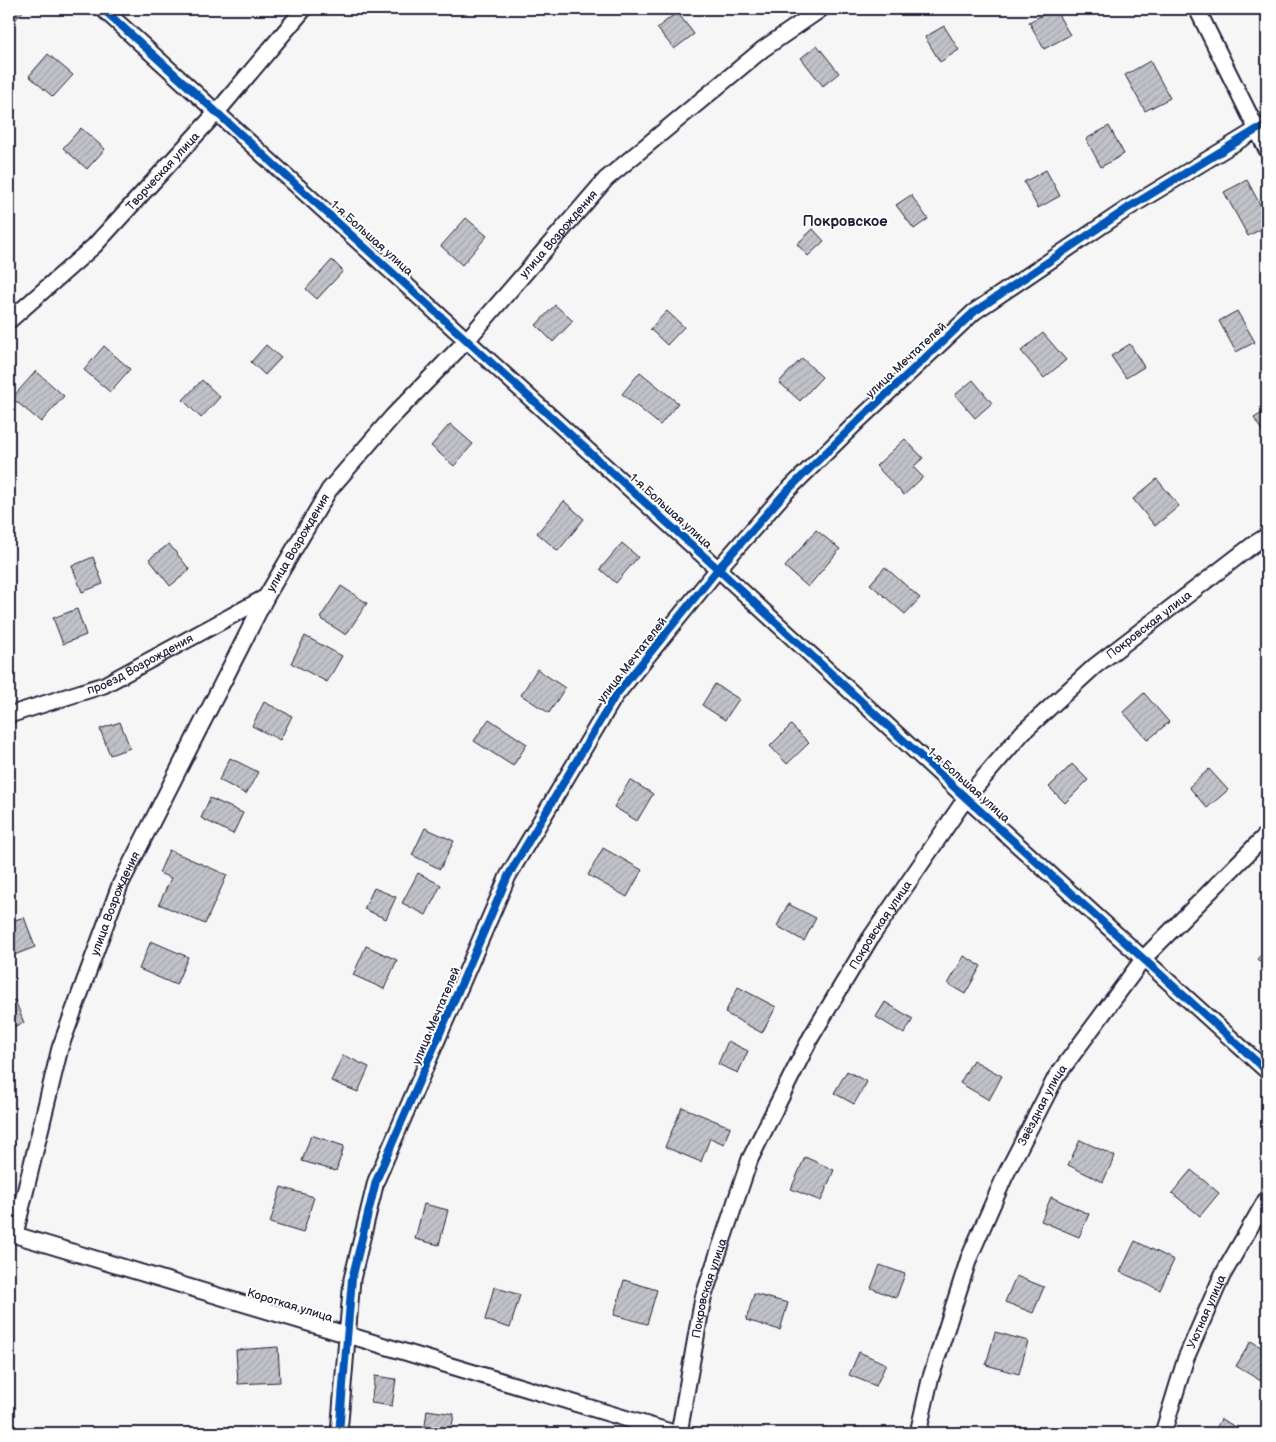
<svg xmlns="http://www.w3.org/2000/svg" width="1276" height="1442" font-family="'Balsamiq Sans',sans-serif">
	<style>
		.building { fill: url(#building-hatch); stroke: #22223b }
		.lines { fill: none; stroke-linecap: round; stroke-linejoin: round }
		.street-casing { stroke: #22223b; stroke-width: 19 }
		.street { stroke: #fff; stroke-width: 15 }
		.cycleway-casing { stroke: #fff; stroke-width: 11 }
		.cycleway { stroke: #0057b8; stroke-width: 8 }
		.labels { text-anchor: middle; stroke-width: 4; stroke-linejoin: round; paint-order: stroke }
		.street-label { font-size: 12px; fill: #22223b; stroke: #fff }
		.quarter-label { font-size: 15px; font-weight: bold; fill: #22223b; stroke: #fff }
	</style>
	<defs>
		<pattern id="building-hatch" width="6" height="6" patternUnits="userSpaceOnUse" patternTransform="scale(1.25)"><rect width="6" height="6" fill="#c2c2c9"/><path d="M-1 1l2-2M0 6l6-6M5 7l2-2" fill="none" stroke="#a6a6ae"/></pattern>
	</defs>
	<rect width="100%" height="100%" fill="#f6f6f7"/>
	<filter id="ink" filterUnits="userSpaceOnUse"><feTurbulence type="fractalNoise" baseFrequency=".02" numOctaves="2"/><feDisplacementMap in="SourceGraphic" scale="10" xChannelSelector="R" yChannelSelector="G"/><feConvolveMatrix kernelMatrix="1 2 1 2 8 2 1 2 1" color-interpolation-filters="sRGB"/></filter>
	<g filter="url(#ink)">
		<!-- building -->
		<g class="building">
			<polygon points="9,9 25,9 9,27"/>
			<polygon points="1054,9 1055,9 1070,35 1044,49 1029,22"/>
			<polygon points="677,12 694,34 674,49 657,28"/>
			<polygon points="944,26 959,50 940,62 925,37"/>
			<polygon points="817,45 839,73 823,86 801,58"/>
			<polygon points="48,54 73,75 53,97 29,76"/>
			<polygon points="1150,61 1170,98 1145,111 1125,75"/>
			<polygon points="1109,126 1124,154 1101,167 1086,139"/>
			<polygon points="81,128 105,149 87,169 63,148"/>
			<polygon points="1046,170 1060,196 1038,208 1024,182"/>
			<polygon points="1247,180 1267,218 1267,226 1248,236 1224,192"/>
			<polygon points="911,195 928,219 914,229 896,205"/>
			<polygon points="466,218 487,236 462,265 441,246"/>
			<polygon points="813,229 824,241 808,256 797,244"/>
			<polygon points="332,260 343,271 317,299 306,289"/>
			<polygon points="555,305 573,321 553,342 536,325"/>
			<polygon points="667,311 684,327 667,345 650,329"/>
			<polygon points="1237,311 1255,342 1236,352 1219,321"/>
			<polygon points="1043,333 1066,360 1044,378 1021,351"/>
			<polygon points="1130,344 1144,367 1126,378 1111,356"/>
			<polygon points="266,345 281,358 265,375 251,362"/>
			<polygon points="104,346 130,369 110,392 84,370"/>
			<polygon points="802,358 822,377 800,401 779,382"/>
			<polygon points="36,371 64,396 41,422 12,398"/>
			<polygon points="640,372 678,403 660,425 622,394"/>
			<polygon points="202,380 220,397 201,418 183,400"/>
			<polygon points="973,380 992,403 975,418 955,395"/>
			<polygon points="1267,410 1267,439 1254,418"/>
			<polygon points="450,424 473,444 454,466 431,446"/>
			<polygon points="905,439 923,458 913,467 923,477 904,495 876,466"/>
			<polygon points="1157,479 1179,506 1155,526 1133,499"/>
			<polygon points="564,501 584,519 558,551 537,533"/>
			<polygon points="816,530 840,549 808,587 785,567"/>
			<polygon points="622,543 638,557 616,583 600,569"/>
			<polygon points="169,544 190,570 170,586 149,559"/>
			<polygon points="93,557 103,584 82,592 72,566"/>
			<polygon points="885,567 920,598 905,614 870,584"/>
			<polygon points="341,586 367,603 346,635 320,618"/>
			<polygon points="77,609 86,635 63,644 53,618"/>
			<polygon points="305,636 342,656 327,682 291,663"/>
			<polygon points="537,669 565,688 549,713 521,695"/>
			<polygon points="715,684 739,699 725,720 702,705"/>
			<polygon points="1144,693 1169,722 1148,740 1123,712"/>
			<polygon points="264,702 292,716 280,740 252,726"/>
			<polygon points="489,719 527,744 513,766 474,741"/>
			<polygon points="120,722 130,748 110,755 100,729"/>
			<polygon points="791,725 809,743 787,764 770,746"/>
			<polygon points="230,758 258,772 246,794 219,780"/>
			<polygon points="1072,764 1088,780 1065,803 1049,787"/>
			<polygon points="1209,769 1228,790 1207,808 1189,787"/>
			<polygon points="630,780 653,794 637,821 614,807"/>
			<polygon points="210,798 243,813 233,834 201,818"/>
			<polygon points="425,828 454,841 440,869 412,855"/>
			<polygon points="603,848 642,870 627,897 588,875"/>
			<polygon points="169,850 227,875 205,924 159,904 171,878 159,873"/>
			<polygon points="418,873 441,885 426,915 402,903"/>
			<polygon points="374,888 396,897 386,919 364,909"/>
			<polygon points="788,904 816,918 804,941 777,926"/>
			<polygon points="24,917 35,947 9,957 9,922"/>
			<polygon points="151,941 188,957 176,985 139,969"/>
			<polygon points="366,946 397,960 384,989 353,975"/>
			<polygon points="1267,949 1267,969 1257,959"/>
			<polygon points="964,956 981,966 965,994 948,984"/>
			<polygon points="738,987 776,1007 762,1033 725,1013"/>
			<polygon points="15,1000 24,1023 9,1028 9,1002"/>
			<polygon points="885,1002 913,1019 904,1034 876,1017"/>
			<polygon points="728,1041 748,1051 738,1073 718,1064"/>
			<polygon points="343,1055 369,1067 358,1092 331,1081"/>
			<polygon points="973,1060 1002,1076 989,1100 960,1083"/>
			<polygon points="847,1071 867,1082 854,1104 834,1093"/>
			<polygon points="682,1107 730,1127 724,1144 710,1138 701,1162 665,1147"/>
			<polygon points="311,1135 344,1146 336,1171 302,1161"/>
			<polygon points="1080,1140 1115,1156 1103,1182 1068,1165"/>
			<polygon points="805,1157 834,1170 821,1201 791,1189"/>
			<polygon points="1191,1170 1219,1193 1200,1216 1172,1193"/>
			<polygon points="281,1187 314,1197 303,1233 270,1223"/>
			<polygon points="1051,1197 1089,1214 1079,1237 1041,1221"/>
			<polygon points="424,1204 448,1210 439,1245 415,1239"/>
			<polygon points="1135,1241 1174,1260 1160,1290 1120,1272"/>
			<polygon points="880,1265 905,1274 896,1298 871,1288"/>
			<polygon points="1016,1276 1044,1287 1033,1313 1005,1302"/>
			<polygon points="624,1280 657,1290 647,1324 614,1315"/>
			<polygon points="494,1287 520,1295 510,1328 485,1320"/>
			<polygon points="754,1294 788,1303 780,1330 746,1320"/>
			<polygon points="995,1332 1028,1341 1019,1374 986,1365"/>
			<polygon points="1251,1341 1267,1351 1267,1371 1261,1381 1236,1366"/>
			<polygon points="278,1347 280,1382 238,1384 236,1350"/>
			<polygon points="859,1352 886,1364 876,1386 849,1375"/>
			<polygon points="375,1376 396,1379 392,1406 371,1403"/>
			<polygon points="427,1410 454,1414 451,1433 424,1433"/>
			<polygon points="1221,1419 1247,1433 1214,1433"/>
		</g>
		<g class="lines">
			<defs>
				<g id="street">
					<polyline points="103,9 718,569 966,798 1267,1071"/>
					<polyline points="1197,9 1267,150"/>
					<path id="s1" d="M9,321L94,246L217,112L304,9"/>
					<path id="s2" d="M9,715L104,685L266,597"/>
					<polyline points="9,1233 674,1433"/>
					<path id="s3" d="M15,1234L60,1048L120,885L266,597L329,490L393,416L467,340L606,179L763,49L821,9"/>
					<polyline points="339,1433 352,1279 376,1181 508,876 615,696 718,569 784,494 860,419 974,312 1128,208 1256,130 1267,125"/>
					<path id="s4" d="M679,1433L703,1298L750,1159L811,1037L871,937L966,798L1023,732L1095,666L1254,544L1267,536"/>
					<path id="s5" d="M918,1433L930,1380L969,1258L1005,1176L1056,1077L1144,958L1267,834"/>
					<path id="s6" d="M1163,1433L1186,1358L1222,1276L1267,1198"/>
				</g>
			</defs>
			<!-- street casing -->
			<use href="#street" class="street-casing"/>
			<!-- street -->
			<use href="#street" class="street"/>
			<defs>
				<g id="cycleway">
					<polyline points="103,9 718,569 966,798 1267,1071"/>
					<polyline points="339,1433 352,1279 376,1181 508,876 615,696 718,569 784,494 860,419 974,312 1128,208 1256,130 1267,125"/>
				</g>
			</defs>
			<!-- cycleway casing -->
			<use href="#cycleway" class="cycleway-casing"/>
			<!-- cycleway -->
			<use href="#cycleway" class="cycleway"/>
		</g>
	</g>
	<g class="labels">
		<!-- street labels -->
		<g class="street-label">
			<text dy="4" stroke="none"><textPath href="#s1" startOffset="215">Творческая улица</textPath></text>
			<text dy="4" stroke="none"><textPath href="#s3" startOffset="1156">улица Возрождения</textPath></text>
			<text transform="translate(372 238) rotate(42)" y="4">1-я Большая улица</text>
			<text transform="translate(906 360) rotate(-43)" y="4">улица Мечтателей</text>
			<text transform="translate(671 511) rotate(42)" y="4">1-я Большая улица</text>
			<text dy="4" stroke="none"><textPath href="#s3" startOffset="751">улица Возрождения</textPath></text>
			<text dy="4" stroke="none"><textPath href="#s4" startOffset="958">Покровская улица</textPath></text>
			<text transform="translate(632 660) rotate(-52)" y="4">улица Мечтателей</text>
			<text dy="4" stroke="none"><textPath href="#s2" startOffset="141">проезд Возрождения</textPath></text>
			<text transform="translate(969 785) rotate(42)" y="4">1-я Большая улица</text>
			<text dy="4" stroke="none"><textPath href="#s3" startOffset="346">улица Возрождения</textPath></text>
			<text dy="4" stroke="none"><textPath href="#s4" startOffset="552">Покровская улица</textPath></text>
			<text transform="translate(436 1016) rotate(-67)" y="4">улица Мечтателей</text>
			<text dy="4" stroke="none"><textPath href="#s5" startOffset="352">Звёздная улица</textPath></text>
			<text dy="4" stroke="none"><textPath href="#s4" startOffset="148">Покровская улица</textPath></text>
			<text transform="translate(290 1305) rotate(17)" y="4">Короткая улица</text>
			<text dy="4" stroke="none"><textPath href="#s6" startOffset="129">Уютная улица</textPath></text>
		</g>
		<!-- quarter labels -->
		<g class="quarter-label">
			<text x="845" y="226">Покровское</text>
		</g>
	</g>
	<!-- margin -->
	<rect width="1276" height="1442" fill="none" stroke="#fff" stroke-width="30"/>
	<rect x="15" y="15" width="1246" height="1412" fill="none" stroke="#22223b" stroke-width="2" filter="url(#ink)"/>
</svg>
